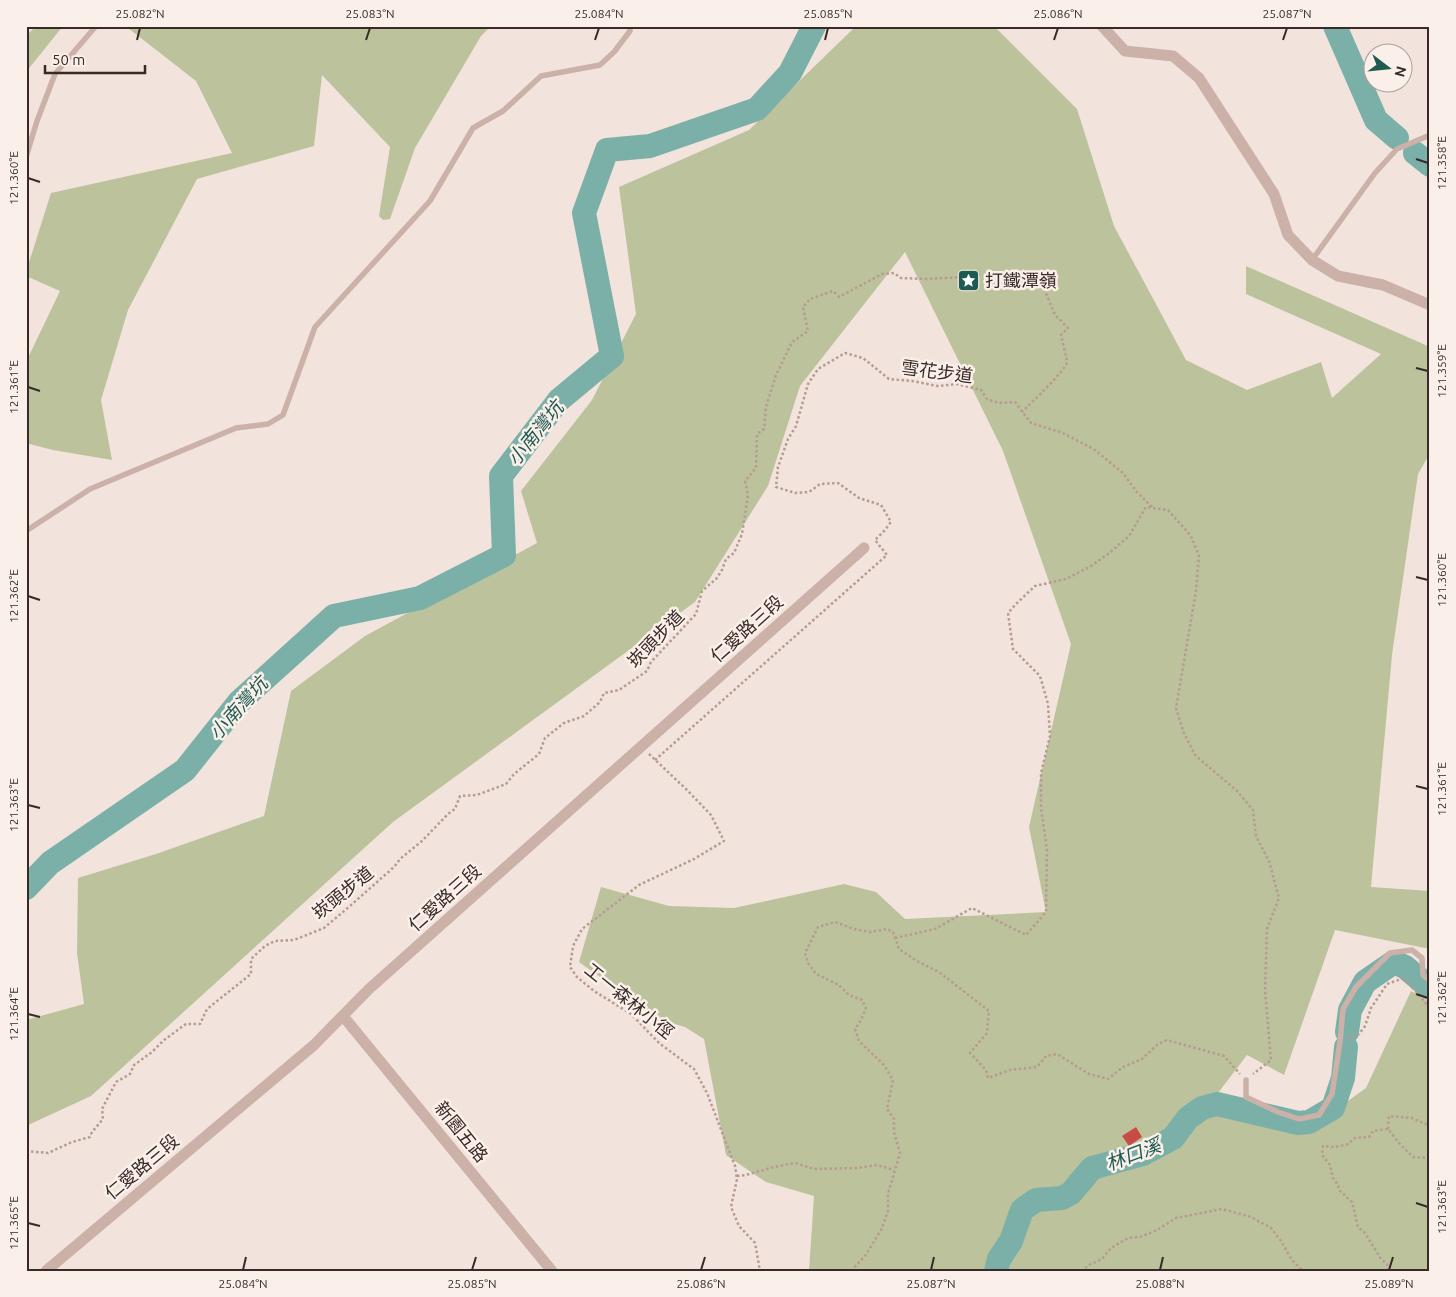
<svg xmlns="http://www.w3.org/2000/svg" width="1456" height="1297" font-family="Ubuntu,'Noto Sans TC',sans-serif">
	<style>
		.green { fill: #bcc29c }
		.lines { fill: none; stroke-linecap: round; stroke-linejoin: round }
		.river { stroke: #7ab0a8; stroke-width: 24 }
		.building { fill: #c84c45 }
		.path { stroke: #b79b92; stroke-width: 2.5; stroke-dasharray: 2.5 2.5; stroke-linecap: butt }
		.lane { stroke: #cbb1a8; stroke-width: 5.5 }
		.street { stroke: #cbb1a8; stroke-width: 11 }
		.ticks { fill: none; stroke: #372a28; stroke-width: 2 }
		.labels { text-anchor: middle; stroke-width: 5; stroke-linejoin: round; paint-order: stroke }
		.poi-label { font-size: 18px; fill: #372a28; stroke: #faefe9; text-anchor: start }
		.street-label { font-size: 18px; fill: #372a28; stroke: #faefe9 }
		.water-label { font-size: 19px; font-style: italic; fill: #1d5a52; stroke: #faefe9 }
		.neatline { fill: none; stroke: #372a28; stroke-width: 2 }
		.ticks-label { font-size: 12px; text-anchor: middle; fill: #372a28 }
	</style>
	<rect width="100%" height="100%" fill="#f2e4dc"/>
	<!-- green -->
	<g class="green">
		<polygon points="36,26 63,26 26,72 26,36"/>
		<polygon points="128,26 491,26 481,36 415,148 390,219 383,220 379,216 390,147 322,75 314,146 197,179 128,310 101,400 112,460 53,450 26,443 26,362 60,291 26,276 26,272 51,193 232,153 196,81 128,28"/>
		<polygon points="856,26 994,26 1077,109 1114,226 1186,360 1247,390 1321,362 1332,398 1381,354 1246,294 1246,266 1430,347 1430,453 1418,474 1392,655 1371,887 1430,891 1430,949 1335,930 1284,1075 1247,1055 1218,1093 1303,1133 1366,1088 1411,991 1430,1002 1430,1271 809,1271 814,1196 766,1182 726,1155 704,1039 685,1027 661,1020 579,962 601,887 669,906 734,908 844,884 876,892 905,919 1046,912 1029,827 1071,644 1003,451 905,252 800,386 768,486 695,602 393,822 91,1096 26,1126 26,1020 84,1004 77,953 78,878 156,854 264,816 291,691 365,636 537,543 521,491 592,400 636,314 619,187 749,130"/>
	</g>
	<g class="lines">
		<!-- river -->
		<g class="river">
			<polyline points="1335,26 1376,120 1397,138"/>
			<polyline points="1415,153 1430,165"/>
			<polyline points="26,888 50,863 185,770 239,702 334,616 420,598 504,555 501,476 559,400 612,356 584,213 607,150 650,146 757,109 790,73 814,26"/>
			<polyline points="1347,1032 1350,1010 1365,982 1394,962 1405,967 1430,988"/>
			<polyline points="996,1271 999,1259 1011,1241 1022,1210 1036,1200 1062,1198 1071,1193 1092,1168 1143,1154 1173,1138 1188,1118 1202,1108 1217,1104 1298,1123 1309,1122 1333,1108 1343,1078 1346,1047"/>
		</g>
	</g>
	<!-- building -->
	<polygon class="building" points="1136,1127 1142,1137 1129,1146 1122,1136"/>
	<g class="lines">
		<!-- path -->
		<g class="path">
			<polyline points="649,754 687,790 711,815 724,841 694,859 639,885 582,929 573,946 570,967 577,977 594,991 631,1014 659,1043 694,1069 707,1093 735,1166 737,1179 731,1207 739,1226 755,1243 760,1271"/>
			<polyline points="655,760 887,555 875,540 885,530 891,522 881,505 859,498 838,483 820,484 809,492 795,493 776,487 778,467 788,439 796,426 808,384 818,369 845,353 863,358 889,379 912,381 938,386 957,384 981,390 987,399 999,403 1015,402 1031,423 1063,433 1095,450 1123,473 1136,491 1152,507"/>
			<polyline points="895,938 935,929 972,908 1026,935 1046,912 1047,850 1041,808 1041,773 1050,736 1048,704 1040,676 1013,649 1008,613 1016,604 1035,586 1066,579 1091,566 1108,554 1129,536 1146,507 1168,510 1191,536 1199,556 1196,591 1176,708 1183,731 1195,755 1237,791 1253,810 1256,836 1269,861 1279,898 1267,929 1265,990 1271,1060 1253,1074"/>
			<polyline points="1348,1039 1359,1034 1365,1026 1371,1008 1387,984 1404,978 1430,1008"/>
			<polyline points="1388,1129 1389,1116 1412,1118 1430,1126"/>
			<path d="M26,1151L48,1153L72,1142L90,1137L92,1132L103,1119L102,1109L116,1082L130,1074L134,1065L152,1052L164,1040L186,1024H200L207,1009L251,974V959L265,946L275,941L294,940L324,928L350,906L394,867L400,859L422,841L448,814L455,809L460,796L477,795L506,784L514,774L539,754L545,738L564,723L584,716L600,702L604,693L619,690L647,671L651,662L696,614L702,591L716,579L722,570L726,559L734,553L742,534L748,495L745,481L756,468L757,434L764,429L766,407L776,375L792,342L808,331L803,307L810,299L833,291L839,297L882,274L894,273L901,278L927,279L964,277L971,272L988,278L998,277L1010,280L1028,282L1043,286L1055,315L1068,328L1061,335C1062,340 1067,359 1067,362C1066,370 1030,404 1022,412"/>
			<polyline points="737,1176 746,1175 774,1167 795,1163 814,1169 858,1168 877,1165 894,1170"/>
			<polyline points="851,1271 865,1256 881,1230 888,1211 888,1194 900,1153 894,1132 894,1119 887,1109 893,1080 884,1065 859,1041 855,1029 861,1020 866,1008 862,1000 849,995 839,985 816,974 808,963 805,953 818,927 835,922 854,929 870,932 887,929 893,932 899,949 917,961 939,972 989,1011 987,1033 970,1053 986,1070 988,1078 1010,1070 1037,1067 1046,1056 1057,1054 1089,1074 1108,1079 1123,1067 1142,1059 1158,1044 1167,1040 1224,1056 1240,1074"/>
			<polyline points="1081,1271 1091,1264 1102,1259 1111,1248 1128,1238 1140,1237 1157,1230 1176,1218 1222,1209 1251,1217 1271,1228 1281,1241 1292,1260 1303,1271"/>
			<polyline points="1388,1271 1387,1264 1381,1259 1365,1233 1358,1227 1352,1202 1339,1190 1338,1185 1333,1178 1330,1165 1322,1155 1323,1146 1335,1147 1348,1144 1355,1138 1369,1137 1373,1131 1388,1129 1400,1144 1413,1157 1430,1158"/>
		</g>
		<!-- lane -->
		<g class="lane">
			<polyline points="26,157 37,121 55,74 96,26"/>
			<polyline points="1312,260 1375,173 1397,149 1430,135"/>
			<polyline points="26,531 90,489 236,428 268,424 283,415 315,327 430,201 473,128 503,111 541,76 600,65 614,52 630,31 630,26"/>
			<polyline points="1246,1080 1246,1097 1278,1112 1299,1119 1319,1115 1332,1094 1340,1042 1343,1009 1356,987 1390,953 1412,950 1422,958 1423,975 1430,981"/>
		</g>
		<!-- street -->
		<g class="street">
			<polyline points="1102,26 1125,51 1173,56 1199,78 1274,194 1288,235 1312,260 1338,276 1383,285 1430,305"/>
			<polyline points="343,1016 552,1271"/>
			<polyline points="46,1271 314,1045 369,989 864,548"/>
		</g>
	</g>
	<!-- ticks -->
	<path class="ticks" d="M137,40L140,28M366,40L370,28M595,40L599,28M825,40L828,28M1054,40L1058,28M1283,40L1287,28M1416,159L1428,163M28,178L40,182M1416,368L1428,371M28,387L40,391M1416,577L1428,580M28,596L40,600M1416,786L1428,789M28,805L40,808M1416,994L1428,998M28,1014L40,1017M1416,1203L1428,1207M28,1223L40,1226M243,1270L246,1257M472,1270L476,1257M701,1270L705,1257M931,1270L934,1257M1160,1270L1163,1257M1389,1270L1393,1257"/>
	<!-- icons -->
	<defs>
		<symbol id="sight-square" viewBox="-11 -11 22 22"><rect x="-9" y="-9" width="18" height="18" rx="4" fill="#1d5a52" stroke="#faefe9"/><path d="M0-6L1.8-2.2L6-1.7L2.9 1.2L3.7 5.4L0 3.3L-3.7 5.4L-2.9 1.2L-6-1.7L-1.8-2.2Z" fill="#fff"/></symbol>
	</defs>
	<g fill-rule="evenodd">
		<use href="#sight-square" x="956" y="268" width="25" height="25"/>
	</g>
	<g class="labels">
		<!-- poi labels -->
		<g class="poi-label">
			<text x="985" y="287">打鐵潭嶺</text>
		</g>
		<!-- street labels -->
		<g class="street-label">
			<text transform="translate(937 372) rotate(7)" y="6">雪花步道</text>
			<text transform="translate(747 629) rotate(-42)" y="6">仁愛路三段</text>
			<text transform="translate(656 639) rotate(-46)" y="6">崁頭步道</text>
			<text transform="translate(343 893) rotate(-39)" y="6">崁頭步道</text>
			<text transform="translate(445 898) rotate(-42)" y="6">仁愛路三段</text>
			<text transform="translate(629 1001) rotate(39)" y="6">工一森林小徑</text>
			<text transform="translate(461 1132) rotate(51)" y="6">新園五路</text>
			<text transform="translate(142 1167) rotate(-40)" y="6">仁愛路三段</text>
		</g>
		<!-- water labels -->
		<g class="water-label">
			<text transform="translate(535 433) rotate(-51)" y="7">小南灣坑</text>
			<text transform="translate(238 708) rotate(-48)" y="7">小南灣坑</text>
			<text transform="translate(1133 1154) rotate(-21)" y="7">林口溪</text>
		</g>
	</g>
	<!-- border -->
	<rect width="1456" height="1297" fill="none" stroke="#faefe9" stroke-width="55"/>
	<!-- north arrow -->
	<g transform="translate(1388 68) rotate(106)"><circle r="24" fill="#faefe9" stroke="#aca09c"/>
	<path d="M0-4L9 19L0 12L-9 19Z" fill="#1d5a52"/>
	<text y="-8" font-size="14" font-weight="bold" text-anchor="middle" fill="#372a28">N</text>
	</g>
	<!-- scale -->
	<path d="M45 65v8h100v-8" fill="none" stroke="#372a28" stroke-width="2.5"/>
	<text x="52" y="65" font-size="15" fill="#372a28" stroke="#faefe9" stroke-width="4" paint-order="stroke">50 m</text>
	<rect x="28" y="28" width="1400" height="1242" class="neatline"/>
	<g class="ticks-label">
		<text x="140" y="18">25.082°N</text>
		<text x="370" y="18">25.083°N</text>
		<text x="599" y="18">25.084°N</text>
		<text x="828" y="18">25.085°N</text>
		<text x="1058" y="18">25.086°N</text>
		<text x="1287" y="18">25.087°N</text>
		<text transform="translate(1442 163) rotate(-90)" y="4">121.358°E</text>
		<text transform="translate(14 178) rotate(-90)" y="4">121.360°E</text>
		<text transform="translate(1442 371) rotate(-90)" y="4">121.359°E</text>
		<text transform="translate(14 387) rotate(-90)" y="4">121.361°E</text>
		<text transform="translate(1442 580) rotate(-90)" y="4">121.360°E</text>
		<text transform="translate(14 596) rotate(-90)" y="4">121.362°E</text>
		<text transform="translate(1442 789) rotate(-90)" y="4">121.361°E</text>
		<text transform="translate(14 805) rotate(-90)" y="4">121.363°E</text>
		<text transform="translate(1442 998) rotate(-90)" y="4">121.362°E</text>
		<text transform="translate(14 1014) rotate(-90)" y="4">121.364°E</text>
		<text transform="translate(1442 1207) rotate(-90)" y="4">121.363°E</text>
		<text transform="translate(14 1223) rotate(-90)" y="4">121.365°E</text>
		<text x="243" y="1288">25.084°N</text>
		<text x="472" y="1288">25.085°N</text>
		<text x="701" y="1288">25.086°N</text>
		<text x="931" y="1288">25.087°N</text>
		<text x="1160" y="1288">25.088°N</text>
		<text x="1389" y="1288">25.089°N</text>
	</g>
</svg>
